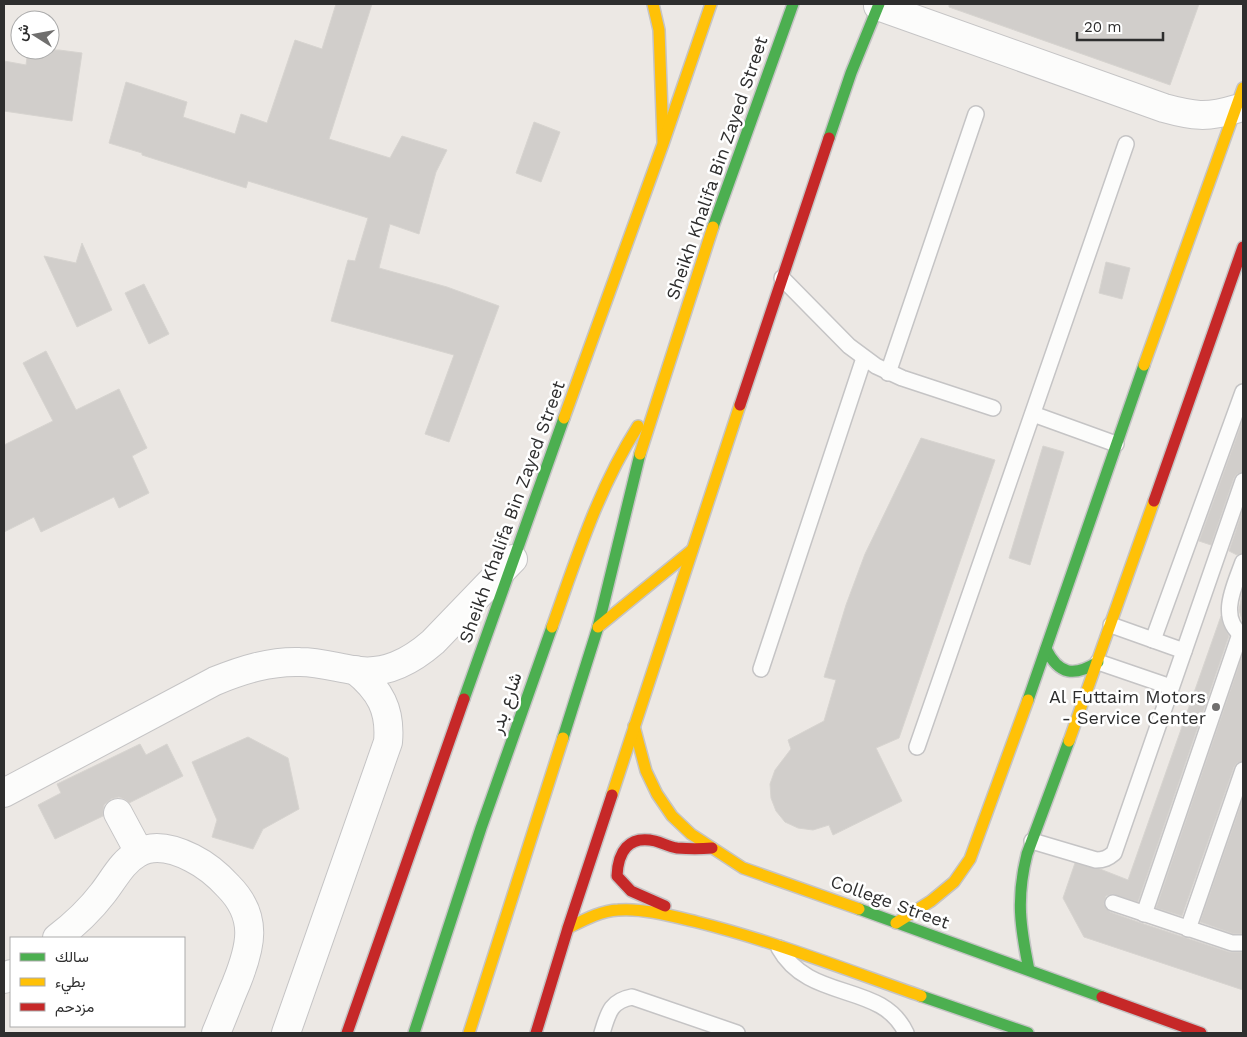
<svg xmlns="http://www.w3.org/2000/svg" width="1247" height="1037" font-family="'Work Sans',Vazirmatn,sans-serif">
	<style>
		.building { fill: #d1cecb; stroke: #d7d4d0 }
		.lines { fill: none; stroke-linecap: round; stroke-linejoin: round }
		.lane-casing { stroke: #c5c4c5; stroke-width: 18 }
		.street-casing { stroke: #c5c4c5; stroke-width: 30 }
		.fast-casing { stroke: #c5c4c5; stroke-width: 14 }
		.slow-casing { stroke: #c5c4c5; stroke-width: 14 }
		.jam-casing { stroke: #c5c4c5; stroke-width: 14 }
		.lane { stroke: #fcfcfb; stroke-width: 15 }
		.street { stroke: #fcfcfb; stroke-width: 28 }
		.fast { stroke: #4caf50; stroke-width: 11 }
		.slow { stroke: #ffc107; stroke-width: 11 }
		.jam { stroke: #c62828; stroke-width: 11 }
		.poi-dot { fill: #706f6e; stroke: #fff; stroke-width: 2 }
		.labels { text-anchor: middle; stroke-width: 5; stroke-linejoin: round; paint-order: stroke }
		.street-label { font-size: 18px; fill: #2e2e2e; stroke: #fff }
		.poi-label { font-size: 18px; fill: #2e2e2e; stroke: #fff; text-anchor: end }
	</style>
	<rect width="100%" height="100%" fill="#ece8e4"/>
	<!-- building -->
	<g class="building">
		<polygon points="336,4 372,4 329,139 390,158 402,136 447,150 436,172 419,234 390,224 379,268 447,287 499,306 449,442 425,434 454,355 331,321 348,260 355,261 368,218 248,181 246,188 142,155 142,153 109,143 126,82 187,102 183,117 235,134 241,114 267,123 295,40 322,49"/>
		<polygon points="949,4 1199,4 1170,85 949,7"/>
		<polygon points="28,50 59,50 82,53 72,121 4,111 4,61 26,65"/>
		<polygon points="534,122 560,132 541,182 516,173"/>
		<polygon points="82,243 112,310 77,327 44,256 76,263"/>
		<polygon points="1106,262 1130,268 1122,299 1099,293"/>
		<polygon points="144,284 169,334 149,344 125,293"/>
		<polygon points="46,351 76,410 119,389 147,448 132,456 149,493 119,508 114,497 41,532 34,517 4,532 4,445 53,421 23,363"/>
		<polygon points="1243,419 1243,472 1237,474 1234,478 1211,545 1199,541"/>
		<polygon points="921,438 995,460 899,738 876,748 902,801 833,835 829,825 813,830 798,828 785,822 776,811 771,798 770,784 775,770 791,749 788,740 824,721 836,680 824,677 846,605 865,554"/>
		<polygon points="1043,446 1064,452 1030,565 1009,558"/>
		<polygon points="1243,509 1243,553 1237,555 1229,551"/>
		<polygon points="1243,589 1243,623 1239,610"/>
		<polygon points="1221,616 1223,624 1229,636 1138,902 1112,894 1106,896 1104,904 1110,912 1141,923 1229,952 1243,952 1243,990 1084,937 1063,898 1075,863 1100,869 1128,880"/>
		<polygon points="1243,653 1243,761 1237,763 1234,767 1182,916 1156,908"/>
		<polygon points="248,737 288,758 299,809 263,829 253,849 212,837 217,820 192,762"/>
		<polygon points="140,744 146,755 167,744 183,776 129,803 126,800 119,797 111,799 104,805 103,816 55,839 38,805 61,793 57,784"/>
		<polygon points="1243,798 1243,934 1234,934 1200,922"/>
	</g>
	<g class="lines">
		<defs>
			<g id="lane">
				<polyline points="782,278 849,346 876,366 902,378 993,408"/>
				<polyline points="888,373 976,114"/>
				<polyline points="1033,414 1116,444"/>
				<path d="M1243,562C1235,585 1217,618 1243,636"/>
				<polyline points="1111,625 1184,651"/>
				<polyline points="1153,640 1243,392"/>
				<polyline points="1098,662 1171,687"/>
				<polyline points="761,669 864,358"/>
				<polyline points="917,747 1126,144"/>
				<path d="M1032,841L1096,860C1104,860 1108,858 1114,853L1243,481"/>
				<polyline points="1113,903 1232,943 1243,943"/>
				<polyline points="1144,914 1240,634"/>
				<polyline points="1188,929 1243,770"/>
				<path d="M779,948C810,1003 882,981 906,1033"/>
				<path d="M602,1033C608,1014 610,1001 632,997L737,1033"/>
			</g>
			<g id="street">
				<path d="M878,6L1164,108C1193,116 1207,118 1236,109"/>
				<path d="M4,793L215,681C242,670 270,661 300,662C318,662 335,667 353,670C384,676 410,662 433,642L513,559"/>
				<polyline points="118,813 139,852"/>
				<path d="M57,938C74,925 90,910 103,893C114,879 122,862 138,853C155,843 176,850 192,858C206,865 218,875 228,886C259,917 251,947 236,984C229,1000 223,1017 216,1033"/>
				<polyline points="4,979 11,974"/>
				<path d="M286,1033L388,742C391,710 380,690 355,670"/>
			</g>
			<g id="fast">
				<polyline points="829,138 851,73 879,4"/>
				<polyline points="713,227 793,4"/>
				<path d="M1046,649C1059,675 1074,677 1098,662"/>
				<polyline points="464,699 564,418"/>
				<polyline points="1028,700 1144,365"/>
				<polyline points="563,738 598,627 640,454"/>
				<polyline points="859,909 1102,997"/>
				<path d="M1029,970C1020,926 1016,898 1027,854L1069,741"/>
				<polyline points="921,996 1028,1033"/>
				<polyline points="414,1033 481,828 552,627"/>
			</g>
			<g id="slow">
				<polyline points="653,4 659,30 663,142"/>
				<polyline points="1144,365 1243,88"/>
				<polyline points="564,418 663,144 711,4"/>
				<polyline points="640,454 713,227"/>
				<path d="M552,627C577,557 598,489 638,426"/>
				<polyline points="598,627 692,550"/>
				<polyline points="634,726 646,771 657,794 672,816 691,834 743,868 859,909"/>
				<polyline points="1069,741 1154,501"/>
				<polyline points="612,795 740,405"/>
				<polyline points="896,923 931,901 954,882 970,859 1028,700"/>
				<path d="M568,928C584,920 600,911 618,910C643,908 672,916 697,922C773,941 847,970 921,996"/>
				<polyline points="469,1033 563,738"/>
			</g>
			<g id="jam">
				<polyline points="740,405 829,138"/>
				<polyline points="1154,501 1243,247"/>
				<path d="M665,906L631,891L617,876C618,852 628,835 655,841C663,843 669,847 677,848C689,849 701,849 712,848"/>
				<polyline points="1102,997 1201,1033"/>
				<polyline points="347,1033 464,699"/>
				<polyline points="536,1033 568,928 612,795"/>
			</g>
		</defs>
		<!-- lane casing -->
		<use href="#lane" class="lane-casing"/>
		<!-- street casing -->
		<use href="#street" class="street-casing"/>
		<!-- fast casing -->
		<use href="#fast" class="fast-casing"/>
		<!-- slow casing -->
		<use href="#slow" class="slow-casing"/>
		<!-- jam casing -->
		<use href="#jam" class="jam-casing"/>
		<!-- lane -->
		<use href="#lane" class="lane"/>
		<!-- street -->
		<use href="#street" class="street"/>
		<!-- fast -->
		<use href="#fast" class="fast"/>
		<!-- slow -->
		<use href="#slow" class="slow"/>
		<!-- jam -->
		<use href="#jam" class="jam"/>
	</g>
	<!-- markers -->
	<circle class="poi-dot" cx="1216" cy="707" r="5"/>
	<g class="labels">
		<!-- street labels -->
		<g class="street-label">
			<text transform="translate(717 168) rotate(-71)" y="6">Sheikh Khalifa Bin Zayed Street</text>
			<text transform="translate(512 512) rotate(-70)" y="6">Sheikh Khalifa Bin Zayed Street</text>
			<text transform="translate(506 703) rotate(-71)" y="6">شارع بدر</text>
			<text transform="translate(890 902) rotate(20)" y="6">College Street</text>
		</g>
		<!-- poi labels -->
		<g class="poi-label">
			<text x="1206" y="703">Al Futtaim Motors<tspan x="1206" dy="21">- Service Center</tspan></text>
		</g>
	</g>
	<!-- border -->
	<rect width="1247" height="1037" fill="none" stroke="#2e2e2e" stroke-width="10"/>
	<!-- legend -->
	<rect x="10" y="937" width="175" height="90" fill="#ffffff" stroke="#ababab"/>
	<rect x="20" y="953" width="25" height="8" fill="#4caf50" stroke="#ababab"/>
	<text x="55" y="962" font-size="15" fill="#2e2e2e">سالك</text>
	<rect x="20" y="978" width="25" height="8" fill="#ffc107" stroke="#ababab"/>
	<text x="55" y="987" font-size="15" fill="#2e2e2e">بطيء</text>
	<rect x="20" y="1003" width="25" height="8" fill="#c62828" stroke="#ababab"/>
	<text x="55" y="1012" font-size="15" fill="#2e2e2e">مزدحم</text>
	<!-- north arrow -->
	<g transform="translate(35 35) rotate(281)"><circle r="24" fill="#ffffff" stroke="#ababab"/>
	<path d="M0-4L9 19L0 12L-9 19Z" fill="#706f6e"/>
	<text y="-8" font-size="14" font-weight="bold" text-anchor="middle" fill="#2e2e2e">ش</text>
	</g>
	<!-- scale -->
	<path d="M1077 32v8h86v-8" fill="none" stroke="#2e2e2e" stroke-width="2.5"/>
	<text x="1084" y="32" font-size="15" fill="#2e2e2e" stroke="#ffffff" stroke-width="4" paint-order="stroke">20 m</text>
</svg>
